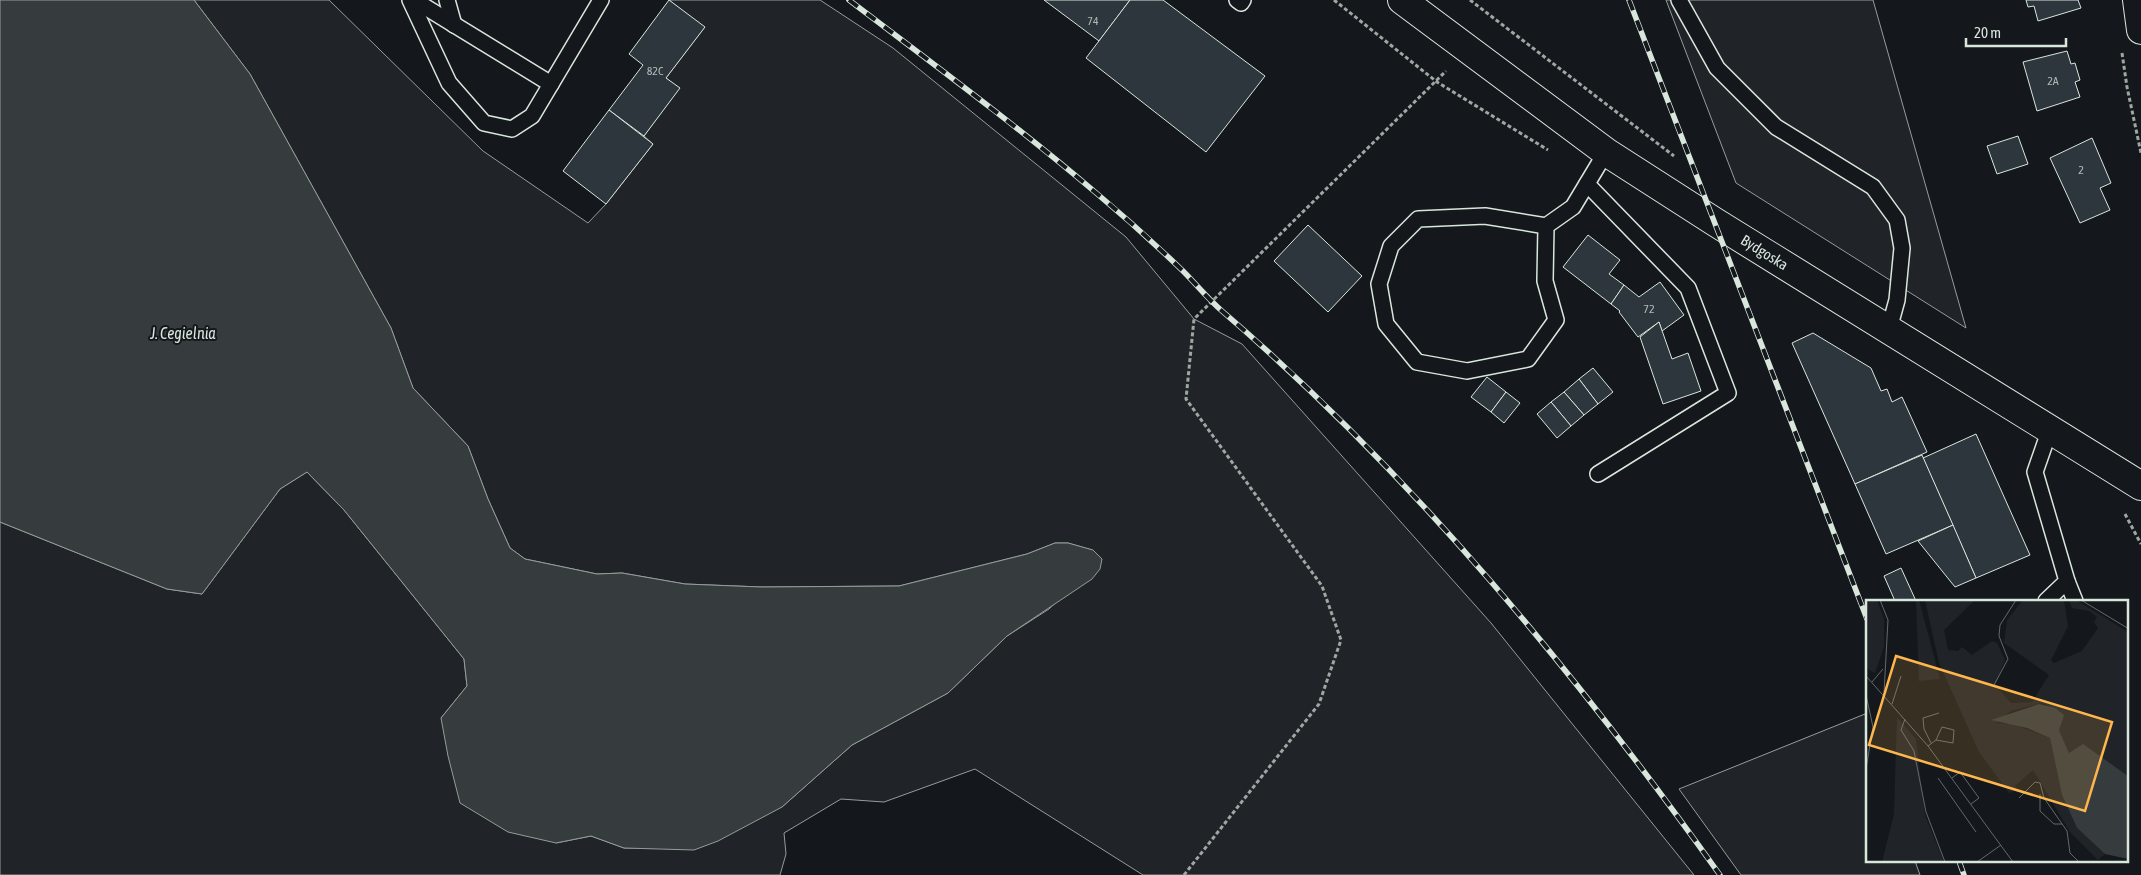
<svg xmlns="http://www.w3.org/2000/svg" width="2141" height="875" font-family="'Asap Condensed',sans-serif">
	<style>
		.green { fill: #202428; stroke: #939e99 }
		.water { fill: #363b3e; stroke: #939e99 }
		.building { fill: #2c363c; stroke: #d8e6dc }
		.lines { fill: none; stroke-linecap: round; stroke-linejoin: round }
		.service-casing { stroke: #d8e6dc; stroke-width: 18 }
		.minor-casing { stroke: #d8e6dc; stroke-width: 30 }
		.tertiary-casing { stroke: #d8e6dc; stroke-width: 30 }
		.path { stroke: #9da8a2; stroke-width: 3; stroke-dasharray: 4 2.5; stroke-linecap: butt }
		.service { stroke: #14181c; stroke-width: 15 }
		.minor { stroke: #14181c; stroke-width: 28 }
		.tertiary { stroke: #14181c; stroke-width: 28 }
		.rail-casing { stroke: #d8e6dc; stroke-width: 5.5 }
		.rail { stroke: #14181c; stroke-width: 4; stroke-dasharray: 11; stroke-linecap: butt }
		.labels { text-anchor: middle; stroke-width: 4; stroke-linejoin: round; paint-order: stroke }
		.number-label { font-size: 12px; fill: #adbab4 }
		.street-label { font-size: 15px; fill: #d8e6dc; stroke: #14181c }
		.water-label { font-size: 16px; font-style: italic; fill: #d8e6dc; stroke: #14181c }
		.inset-road { fill: none; stroke: #626a69; stroke-width: 1 }
		.view { fill: #ffb74d; fill-opacity: 0.15; stroke: #ffb74d; stroke-width: 2.5 }
		.inset-edge { fill: none; stroke: #d8e6dc; stroke-width: 2.5 }
	</style>
	<rect width="100%" height="100%" fill="#14181c"/>
	<!-- green -->
	<g class="green">
		<polygon points="194,0 329,0 483,151 588,223 606,204 653,144 644,136 679,88 666,78 704,28 669,0 820,0 893,48 1126,237 1194,319 1242,344 1491,623 1694,875 1143,875 975,769 884,802 841,799 784,833 786,854 780,875 0,875 0,522 167,589 202,594 280,489 307,472 344,510 464,659 467,686 441,718 556,843 591,836 624,848 656,848 782,807 852,745 948,693 1007,636 1049,609 1102,559 1092,550 1068,543 1055,543 1027,554 899,586 761,587 685,584 622,573 597,574 525,559 510,548 488,499 468,446 413,388 391,328 250,74"/>
		<polygon points="1666,0 1873,0 1966,328 1736,183"/>
		<polygon points="1865,714 1867,722 1867,861 1915,861 1920,875 1741,875 1679,789"/>
	</g>
	<!-- water -->
	<polygon class="water" points="0,0 194,0 250,74 391,328 413,388 468,446 488,499 510,548 525,559 597,574 622,573 685,584 761,587 899,586 1027,554 1055,543 1068,543 1093,550 1102,559 1100,569 1092,579 1007,636 948,693 852,745 782,807 718,841 694,850 624,848 591,836 556,843 508,832 460,803 448,756 441,718 467,686 464,659 344,510 307,472 280,489 202,594 167,589 0,522"/>
	<!-- building -->
	<g class="building">
		<polygon points="669,0 705,27 666,78 680,88 644,136 609,110 643,65 629,54"/>
		<polygon points="1044,0 1130,0 1099,41"/>
		<polygon points="1130,0 1163,0 1265,76 1206,152 1086,58"/>
		<polygon points="2026,0 2078,0 2081,8 2038,21 2034,6 2028,7"/>
		<polygon points="2067,51 2071,64 2075,63 2080,80 2075,82 2080,97 2037,111 2023,62"/>
		<polygon points="609,110 653,144 606,204 563,171"/>
		<polygon points="2018,136 2028,164 1997,174 1987,146"/>
		<polygon points="2092,138 2111,183 2100,188 2110,210 2080,223 2050,158"/>
		<polygon points="1308,225 1362,276 1328,312 1274,261"/>
		<polygon points="1588,235 1620,260 1609,274 1624,285 1611,304 1563,267"/>
		<polygon points="1660,282 1684,315 1662,331 1659,322 1638,337 1619,312 1620,311 1611,304 1624,285 1639,297"/>
		<polygon points="1659,322 1672,359 1688,353 1701,391 1663,404 1640,337"/>
		<polygon points="1813,333 1871,368 1881,391 1887,389 1892,402 1902,397 1927,452 1855,484 1792,343"/>
		<polygon points="1593,368 1613,392 1598,404 1579,379"/>
		<polygon points="1487,377 1506,392 1491,412 1471,397"/>
		<polygon points="1579,379 1598,404 1584,415 1564,392"/>
		<polygon points="1506,392 1520,403 1504,423 1491,412"/>
		<polygon points="1564,392 1584,415 1571,426 1551,402"/>
		<polygon points="1551,402 1571,426 1557,438 1537,414"/>
		<polygon points="1976,434 2030,555 1976,578 1923,458"/>
		<polygon points="1922,455 1953,525 1886,554 1855,484"/>
		<polygon points="1953,525 1976,578 1955,587 1918,541"/>
		<polygon points="1901,568 1916,601 1895,601 1884,576"/>
	</g>
	<g class="lines">
		<defs>
			<g id="service">
				<polyline points="410,0 449,83 484,123 512,129 532,116 601,0"/>
				<polyline points="414,0 551,84"/>
				<polyline points="447,0 454,25"/>
				<polyline points="1237,0 1241,3 1243,0"/>
				<polyline points="1679,0 1717,68 1776,127 1873,187 1897,220 1902,248 1897,300 1889,329"/>
				<polyline points="1587,184 1688,288 1728,393 1598,474"/>
				<polyline points="1546,226 1545,281 1556,320 1528,359 1467,371 1417,362 1386,324 1379,284 1391,246 1418,219 1485,216 1546,226 1573,207 1606,152"/>
				<polyline points="2067,581 2075,601"/>
				<polyline points="2046,601 2067,581 2035,472 2050,429"/>
			</g>
			<polyline id="minor" points="2137,0 2141,30"/>
			<g id="tertiary">
				<path id="s1" d="M1402,0L1606,152L1715,222L2141,486"/>
			</g>
		</defs>
		<!-- service casing -->
		<use href="#service" class="service-casing"/>
		<!-- minor casing -->
		<use href="#minor" class="minor-casing"/>
		<!-- tertiary casing -->
		<use href="#tertiary" class="tertiary-casing"/>
		<!-- path -->
		<g class="path">
			<polyline points="1334,0 1437,82 1548,150"/>
			<polyline points="1470,0 1674,156"/>
			<polyline points="2122,53 2127,87 2141,153"/>
			<polyline points="2125,514 2141,544"/>
			<polyline points="1184,875 1319,704 1341,640 1322,586 1186,399 1194,319 1446,71"/>
		</g>
		<!-- service -->
		<use href="#service" class="service"/>
		<!-- minor -->
		<use href="#minor" class="minor"/>
		<!-- tertiary -->
		<use href="#tertiary" class="tertiary"/>
		<defs>
			<g id="rail">
				<path d="M849,0C932,63 1016,125 1095,192C1125,217 1155,244 1183,271C1196,284 1208,299 1222,311C1412,474 1575,672 1720,875"/>
				<polyline points="1629,0 1867,619"/>
				<polyline points="1959,861 1964,875"/>
			</g>
		</defs>
		<!-- rail casing -->
		<use href="#rail" class="rail-casing"/>
		<!-- rail -->
		<use href="#rail" class="rail"/>
	</g>
	<g class="labels">
		<!-- number labels -->
		<g class="number-label">
			<text x="1093" y="25">74</text>
			<text x="655" y="75">82C</text>
			<text x="2053" y="85">2A</text>
			<text x="2081" y="174">2</text>
			<text x="1649" y="313">72</text>
		</g>
		<!-- street labels -->
		<g class="street-label">
			<text dy="5" stroke="none"><textPath href="#s1" startOffset="442">Bydgoska</textPath></text>
		</g>
		<!-- water labels -->
		<g class="water-label">
			<text x="183" y="339">J. Cegielnia</text>
		</g>
	</g>
	<!-- overview -->
	<g transform="translate(1866 600)">
		<rect width="262" height="262" fill="#14181c"/>
		<path d="M0,0H11L18,19V47L9,73L0,68ZM50,0H53L74,79L53,81ZM59,0H109L78,30L82,50L92,51L96,47L106,55L126,41L131,43L139,60L129,85L145,103L166,102L183,75L138,43L141,20L157,0H198L202,26L185,60L188,63L216,51L232,28L228,22L231,17L223,11L206,8L203,0H210L262,32V176L236,158L203,153L183,106L176,103L145,111L130,123L147,124L184,138L196,195L211,228L239,254L232,260L204,232L167,170L149,186L152,190L143,193L113,152L73,63ZM31,117L50,139L59,215L78,262H16L28,214Z" fill="#202428"/>
		<path d="M173,104L189,108L198,115L193,130L203,153L217,144L262,176V259L239,254L211,228L196,195L184,138L161,128L125,120Z" fill="#363b3e"/>
		<path class="inset-road" d="M14,0L22,20L18,93M215,0L263,29M0,76L62,146L147,262M6,82L17,69M128,85L142,59L133,36L134,25L150,0M0,95L7,127L0,169M26,104L35,76M39,119L35,130L48,151L60,212L79,262M65,143L58,129L57,118L73,113M62,146L70,140L87,143L88,130L76,127L70,140M72,178L110,232M86,178L94,172L113,198L105,204M174,194V211L188,224H196M153,198L169,182L174,183L178,198L201,231L204,253L213,262M111,262L135,245"/>
		<path class="view" d="M30,56L246,122L219,211L3,145Z"/>
		<rect width="262" height="262" class="inset-edge"/>
	</g>
	<!-- scale -->
	<path d="M1966 38v8h100v-8" fill="none" stroke="#d8e6dc" stroke-width="2.5"/>
	<text x="1974" y="38" font-size="15" fill="#d8e6dc" stroke="#14181c" stroke-width="4" paint-order="stroke">20 m</text>
</svg>
